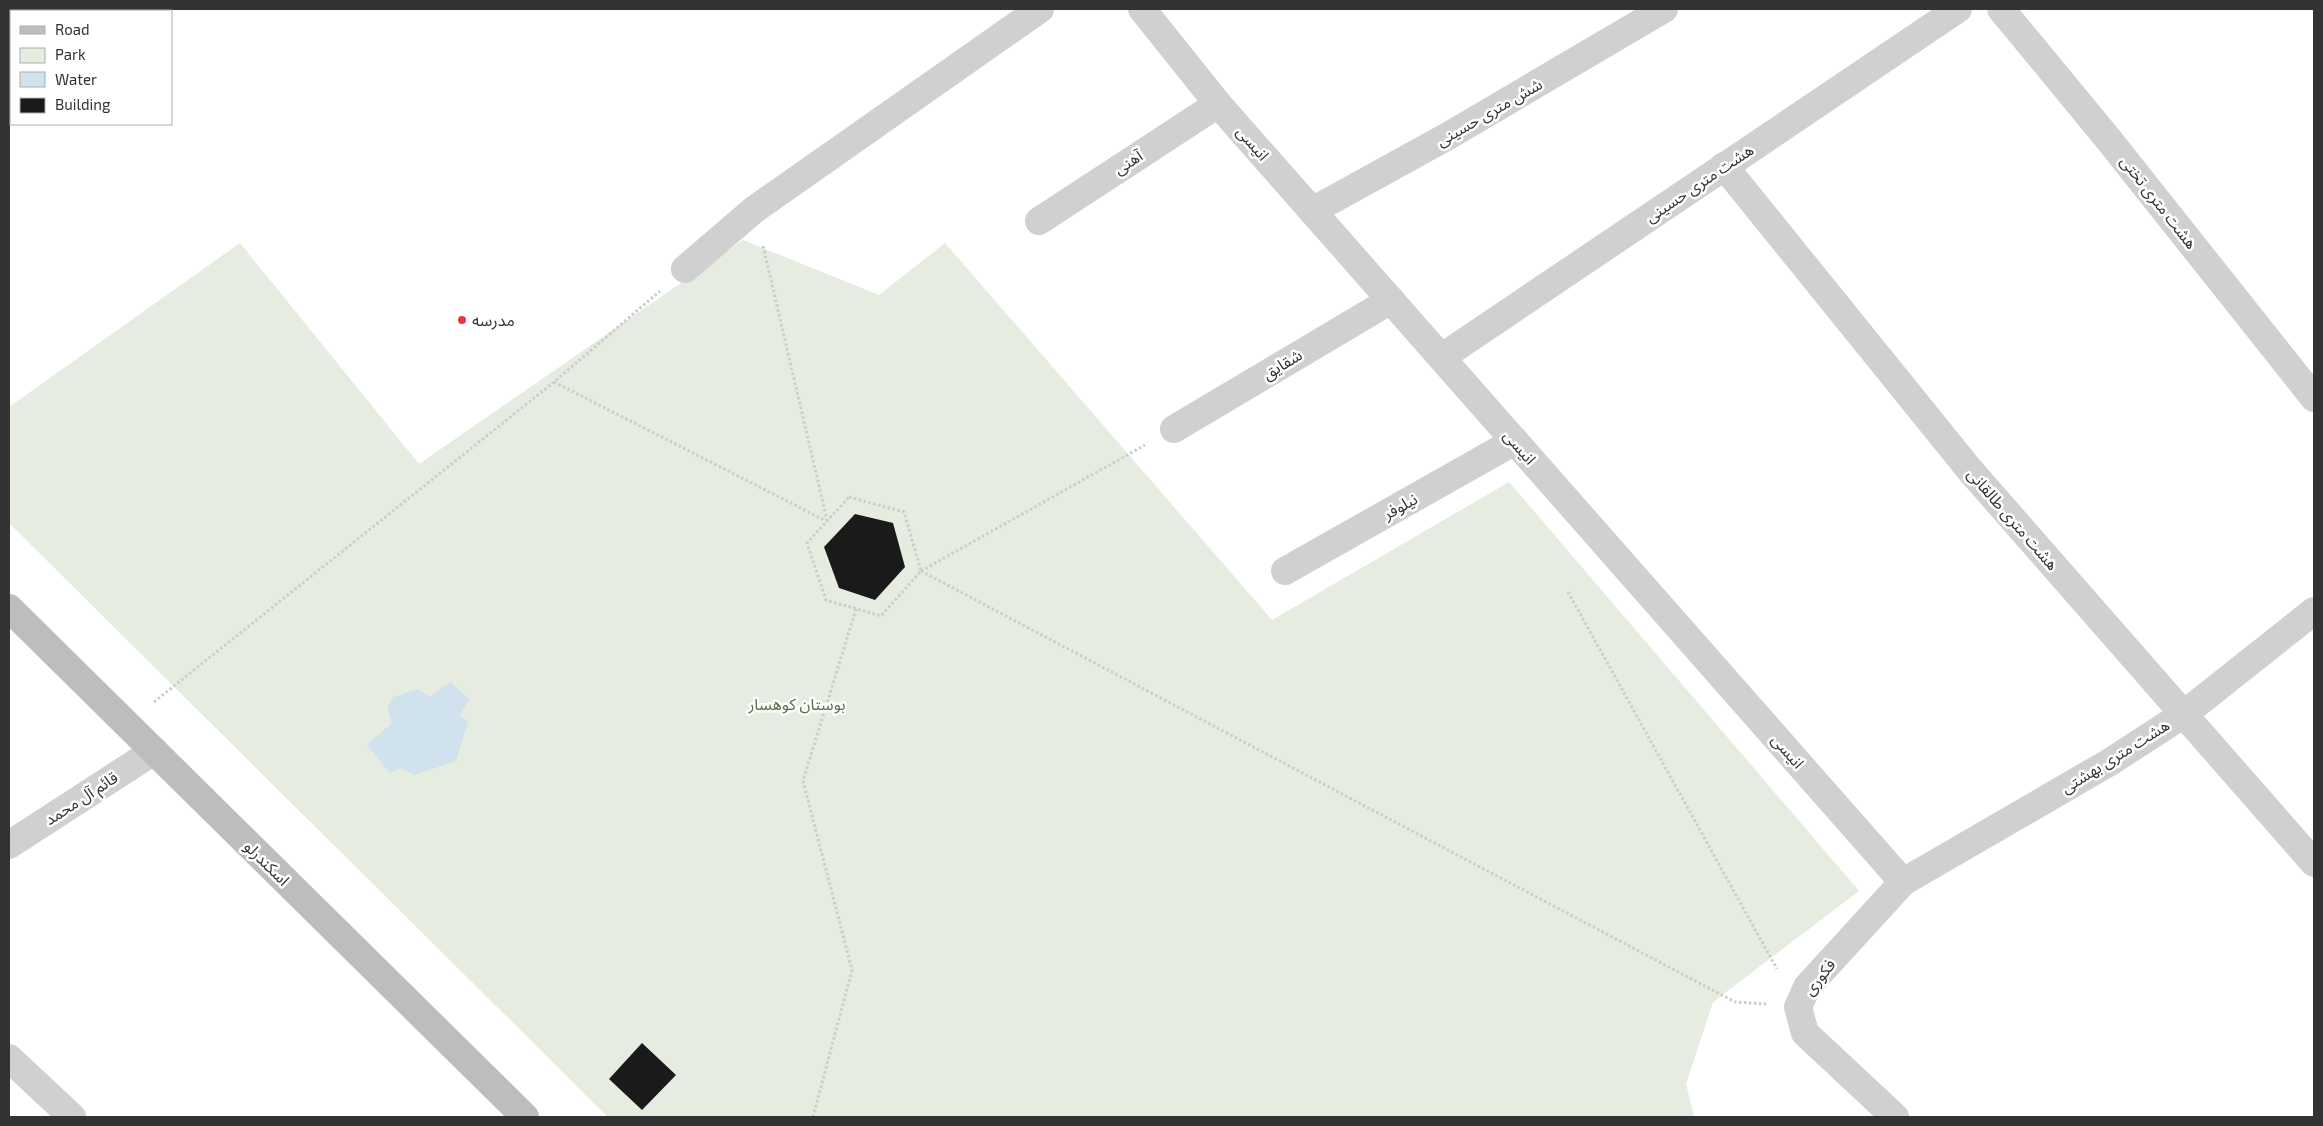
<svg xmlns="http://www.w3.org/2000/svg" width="2323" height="1126" font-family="'Exo 2','Noto Sans Arabic',sans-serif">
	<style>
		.green { fill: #e6ecdf }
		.water { fill: #cfe2ee }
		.building { fill: #1a1a1a }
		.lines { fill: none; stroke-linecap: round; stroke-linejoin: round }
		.path { stroke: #cdcdcd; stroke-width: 3; stroke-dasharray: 2.5 2.5; stroke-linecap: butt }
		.minor { stroke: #d0d0d0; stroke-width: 28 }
		.secondary { stroke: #bdbdbd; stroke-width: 28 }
		.poi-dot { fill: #e63946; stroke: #fff; stroke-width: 2 }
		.labels { text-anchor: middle; stroke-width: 5; stroke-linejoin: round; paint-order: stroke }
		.street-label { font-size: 16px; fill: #333; stroke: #fff }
		.poi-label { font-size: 16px; fill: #333; stroke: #fff; text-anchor: start }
		.park-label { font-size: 16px; fill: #56703f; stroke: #fff }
	</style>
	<rect width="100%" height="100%" fill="#fff"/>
	<!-- green -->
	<polygon class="green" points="743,240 879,295 945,243 1272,620 1509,482 1859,891 1713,1002 1686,1084 1694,1117 608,1117 9,523 9,407 240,243 419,464"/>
	<!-- water -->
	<polygon class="water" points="450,682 470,700 459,715 468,722 456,761 414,775 401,768 390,773 367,745 392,723 387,708 393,697 418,689 430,697"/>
	<!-- building -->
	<g class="building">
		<polygon points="855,514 893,523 905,567 875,600 839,588 824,547"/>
		<polygon points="642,1043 676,1075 642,1110 609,1079"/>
	</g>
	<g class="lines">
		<!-- path -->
		<g class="path">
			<polyline points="763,246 827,520"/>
			<polyline points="554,382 826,521"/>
			<polygon points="849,497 904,512 921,571 881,616 826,600 807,543"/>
			<polyline points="921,571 1735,1002 1766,1004"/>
			<polyline points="921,571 1145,445"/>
			<polyline points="1568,592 1777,969"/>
			<polyline points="154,702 554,382 660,291"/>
			<polyline points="813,1117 852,970 803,781 856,609"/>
		</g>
		<!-- minor -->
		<g class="minor">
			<polyline points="1142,9 1218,104 1903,882"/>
			<polyline points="2001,9 2109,140 2314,398"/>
			<polyline points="94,11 98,9"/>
			<polyline points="9,62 11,61"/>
			<polyline points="1724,166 1969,469 2314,863"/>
			<polyline points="1312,211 1448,136 1664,9"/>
			<polyline points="1039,221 1218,104"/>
			<polyline points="685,269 755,209 1040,9"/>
			<polyline points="1442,357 1958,9"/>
			<polyline points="1174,429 1391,300"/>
			<polyline points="1285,571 1515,441"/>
			<polyline points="9,845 154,751"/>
			<polyline points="9,1058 72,1117"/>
			<polyline points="1895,1117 1805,1033 1798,1007 1807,987 1903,882 2110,762 2184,714 2314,611"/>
		</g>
		<!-- secondary -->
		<polyline class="secondary" points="9,608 525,1117"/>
	</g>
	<!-- markers -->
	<circle class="poi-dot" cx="462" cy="320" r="5"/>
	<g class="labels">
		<!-- street labels -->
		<g class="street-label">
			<text transform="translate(1489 112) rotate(-30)" y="6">شش متری حسینی</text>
			<text transform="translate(1253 143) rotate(49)" y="6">انیسی</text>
			<text transform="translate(1128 162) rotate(-33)" y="6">آهنی</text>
			<text transform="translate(1699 183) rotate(-34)" y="6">هشت متری حسینی</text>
			<text transform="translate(2159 202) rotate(52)" y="6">هشت متری تختی</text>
			<text transform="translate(1282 364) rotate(-31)" y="6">شقایق</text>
			<text transform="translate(1520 447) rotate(49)" y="6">انیسی</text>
			<text transform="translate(1400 506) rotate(-29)" y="6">نیلوفر</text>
			<text transform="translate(2013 519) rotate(49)" y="6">هشت متری طالقانی</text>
			<text transform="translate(1788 751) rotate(49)" y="6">انیسی</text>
			<text transform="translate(2115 756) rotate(-32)" y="6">هشت متری بهشتی</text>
			<text transform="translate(81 798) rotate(-33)" y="6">قائم آل محمد</text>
			<text transform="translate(267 863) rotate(45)" y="6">اسکندرلو</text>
			<text transform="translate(1819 977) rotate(-52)" y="6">فکوری</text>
		</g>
		<!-- poi labels -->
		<g class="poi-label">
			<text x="472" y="326">مدرسه</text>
		</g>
		<!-- park labels -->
		<g class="park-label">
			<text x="797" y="710">بوستان کوهسار</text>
		</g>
	</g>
	<!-- border -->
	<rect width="2323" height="1126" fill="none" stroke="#333333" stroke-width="20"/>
	<!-- legend -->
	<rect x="10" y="10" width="162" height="115" fill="#ffffff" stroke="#adadad"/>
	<rect x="20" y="26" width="25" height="8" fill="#bdbdbd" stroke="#adadad"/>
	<text x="55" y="35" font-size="15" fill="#333333">Road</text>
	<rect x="20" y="48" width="25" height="15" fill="#e6ecdf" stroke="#adadad"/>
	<text x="55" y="60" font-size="15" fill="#333333">Park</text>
	<rect x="20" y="72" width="25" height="15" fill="#cfe2ee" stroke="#adadad"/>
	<text x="55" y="85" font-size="15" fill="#333333">Water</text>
	<rect x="20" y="98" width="25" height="15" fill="#1a1a1a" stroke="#adadad"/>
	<text x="55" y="110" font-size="15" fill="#333333">Building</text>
</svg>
